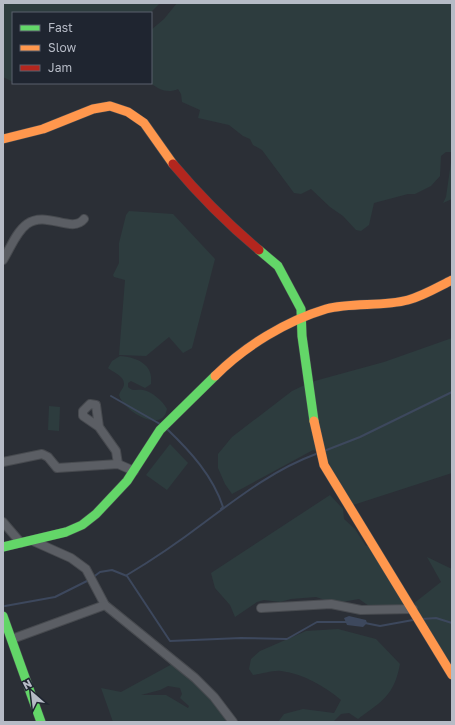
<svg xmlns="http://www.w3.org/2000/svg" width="455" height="725" font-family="'Golos Text',sans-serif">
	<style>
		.green { fill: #2d3c3e; fill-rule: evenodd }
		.water { fill: #3d485d }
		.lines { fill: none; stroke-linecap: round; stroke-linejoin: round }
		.stream { stroke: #3d485d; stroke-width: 2 }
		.street-casing { stroke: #474a4f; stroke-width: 10 }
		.fast-casing { stroke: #474a4f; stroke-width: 10 }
		.slow-casing { stroke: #474a4f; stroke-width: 10 }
		.jam-casing { stroke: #474a4f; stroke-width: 10 }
		.street { stroke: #5b5e64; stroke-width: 8 }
		.fast { stroke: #63d668; stroke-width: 9 }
		.slow { stroke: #ff974d; stroke-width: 9 }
		.jam { stroke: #b3261e; stroke-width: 9 }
	</style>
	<rect width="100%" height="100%" fill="#2b2f36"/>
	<!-- green -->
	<g class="green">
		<polygon points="3,3 160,3 150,13 13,13 13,82 3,77"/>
		<path d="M177,3H452V152H446L441,156L440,176L431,186L415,194H408L374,203L369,225L361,231L356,230L343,216L330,207L311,189L301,194L294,193L262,150L253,145L250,139L243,136L229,125L198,118L200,110L182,102L181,94L178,89C167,94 159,89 150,83L151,30L164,19Z"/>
		<polygon points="452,155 452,199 443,203 446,197"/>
		<polygon points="129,211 173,214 215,259 192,348 183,353 169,337 146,356 119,355 125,280 114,277 113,275 119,263 119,243 126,215"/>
		<polygon points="452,338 452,473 350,506 325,455 313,450 232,494 225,484 218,468 218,454 232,437 292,391 311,382 384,362"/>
		<path d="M120,356C136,357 154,364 151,384L145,388L131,381L128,383V387C133,392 137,389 143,390C151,391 163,401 167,409C163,434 124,412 119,395C120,391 123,389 124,385C125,376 114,373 108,368L112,361Z"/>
		<polygon points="49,406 60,407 59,431 48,430"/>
		<polygon points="170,444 188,463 167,490 146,475"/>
		<polygon points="330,495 343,509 344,519 355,529 366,546 368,545 405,607 369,606 359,599 342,602 328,601 316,597 291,599 280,602 264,600 257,602 235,617 230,605 215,588 211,573"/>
		<polygon points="427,557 452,569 452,667 413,604 441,582"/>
		<path d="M338,629L376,639L400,664C394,696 382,701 358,719L349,713L341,714L333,722H278L284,714L303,709L334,713L341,700C324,686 304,674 281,671C273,670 262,674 253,675L249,669L251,659L260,651L306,631Z"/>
		<path d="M174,663L207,693L229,722H113L101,688L121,692ZM168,686L180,688L182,694L180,698L189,706L188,708L166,695H141L160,690Z"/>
	</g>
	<!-- water -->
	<polygon class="water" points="349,616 366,620 367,623 363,627 347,625 344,618"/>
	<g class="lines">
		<!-- stream -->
		<g class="stream">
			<polyline points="111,396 160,424"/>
			<path d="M167,429C190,451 213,476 223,507L221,509"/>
			<polyline points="324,451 360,437 452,392"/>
			<path d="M127,575C154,559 180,541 205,522C240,496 275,469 316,454"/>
			<polyline points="92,578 100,572 112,570 127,576 170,641 241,638 287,639 317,622 347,622"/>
			<polyline points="5,606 55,597 89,580"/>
			<polyline points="422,619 436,618 452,623"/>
			<polyline points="365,623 380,626 413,620"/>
		</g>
		<defs>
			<g id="street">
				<path d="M3,260C10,249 16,232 27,224C46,210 72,234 84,219"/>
				<polyline points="99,427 83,416 83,411 90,404 96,405 99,427 116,451 118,464"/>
				<polyline points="3,462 42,454 48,457 57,468 118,464 134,471"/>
				<polyline points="3,522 21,543"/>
				<polyline points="33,541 71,558 86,569 105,605 195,678 214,697 233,722"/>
				<polyline points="261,608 331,604 361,610 413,609"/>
				<polyline points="12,639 105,605"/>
			</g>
			<g id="fast">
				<polyline points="259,250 278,266 301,309 302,336 314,421"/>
				<polyline points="3,547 66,532 82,525 96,514 127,481 160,430 215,376"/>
				<polyline points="3,616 41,722"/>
			</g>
			<g id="slow">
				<polyline points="3,139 43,129 93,109 110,106 128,112 144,123 173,164"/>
				<path d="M215,376C245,346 286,321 326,309C352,302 382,307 408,300C423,296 438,287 452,280"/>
				<polyline points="314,421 324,465 452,675"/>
			</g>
			<path id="jam" d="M173,164C199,195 228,224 259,250"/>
		</defs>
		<!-- street casing -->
		<use href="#street" class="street-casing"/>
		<!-- fast casing -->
		<use href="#fast" class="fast-casing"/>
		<!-- slow casing -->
		<use href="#slow" class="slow-casing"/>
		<!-- jam casing -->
		<use href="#jam" class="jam-casing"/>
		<!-- street -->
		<use href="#street" class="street"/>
		<!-- fast -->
		<use href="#fast" class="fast"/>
		<!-- slow -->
		<use href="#slow" class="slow"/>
		<!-- jam -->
		<use href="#jam" class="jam"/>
	</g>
	<!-- border -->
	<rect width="455" height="725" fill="none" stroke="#b6bbc6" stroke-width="8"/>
	<!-- legend -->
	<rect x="12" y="12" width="140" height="72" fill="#1f2530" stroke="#5b616c"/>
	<rect x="20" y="25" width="20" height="6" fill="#63d668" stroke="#5b616c"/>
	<text x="48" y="32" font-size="12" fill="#b6bbc6">Fast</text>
	<rect x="20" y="45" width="20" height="6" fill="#ff974d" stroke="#5b616c"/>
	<text x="48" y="52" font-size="12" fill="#b6bbc6">Slow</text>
	<rect x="20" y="65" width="20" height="6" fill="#b3261e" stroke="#5b616c"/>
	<text x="48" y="72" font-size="12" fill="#b6bbc6">Jam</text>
	<!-- north arrow -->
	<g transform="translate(32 693) rotate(332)" stroke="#1f2530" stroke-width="3" paint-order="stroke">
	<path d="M0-3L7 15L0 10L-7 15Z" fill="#b6bbc6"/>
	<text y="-6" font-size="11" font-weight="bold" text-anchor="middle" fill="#b6bbc6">N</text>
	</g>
</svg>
